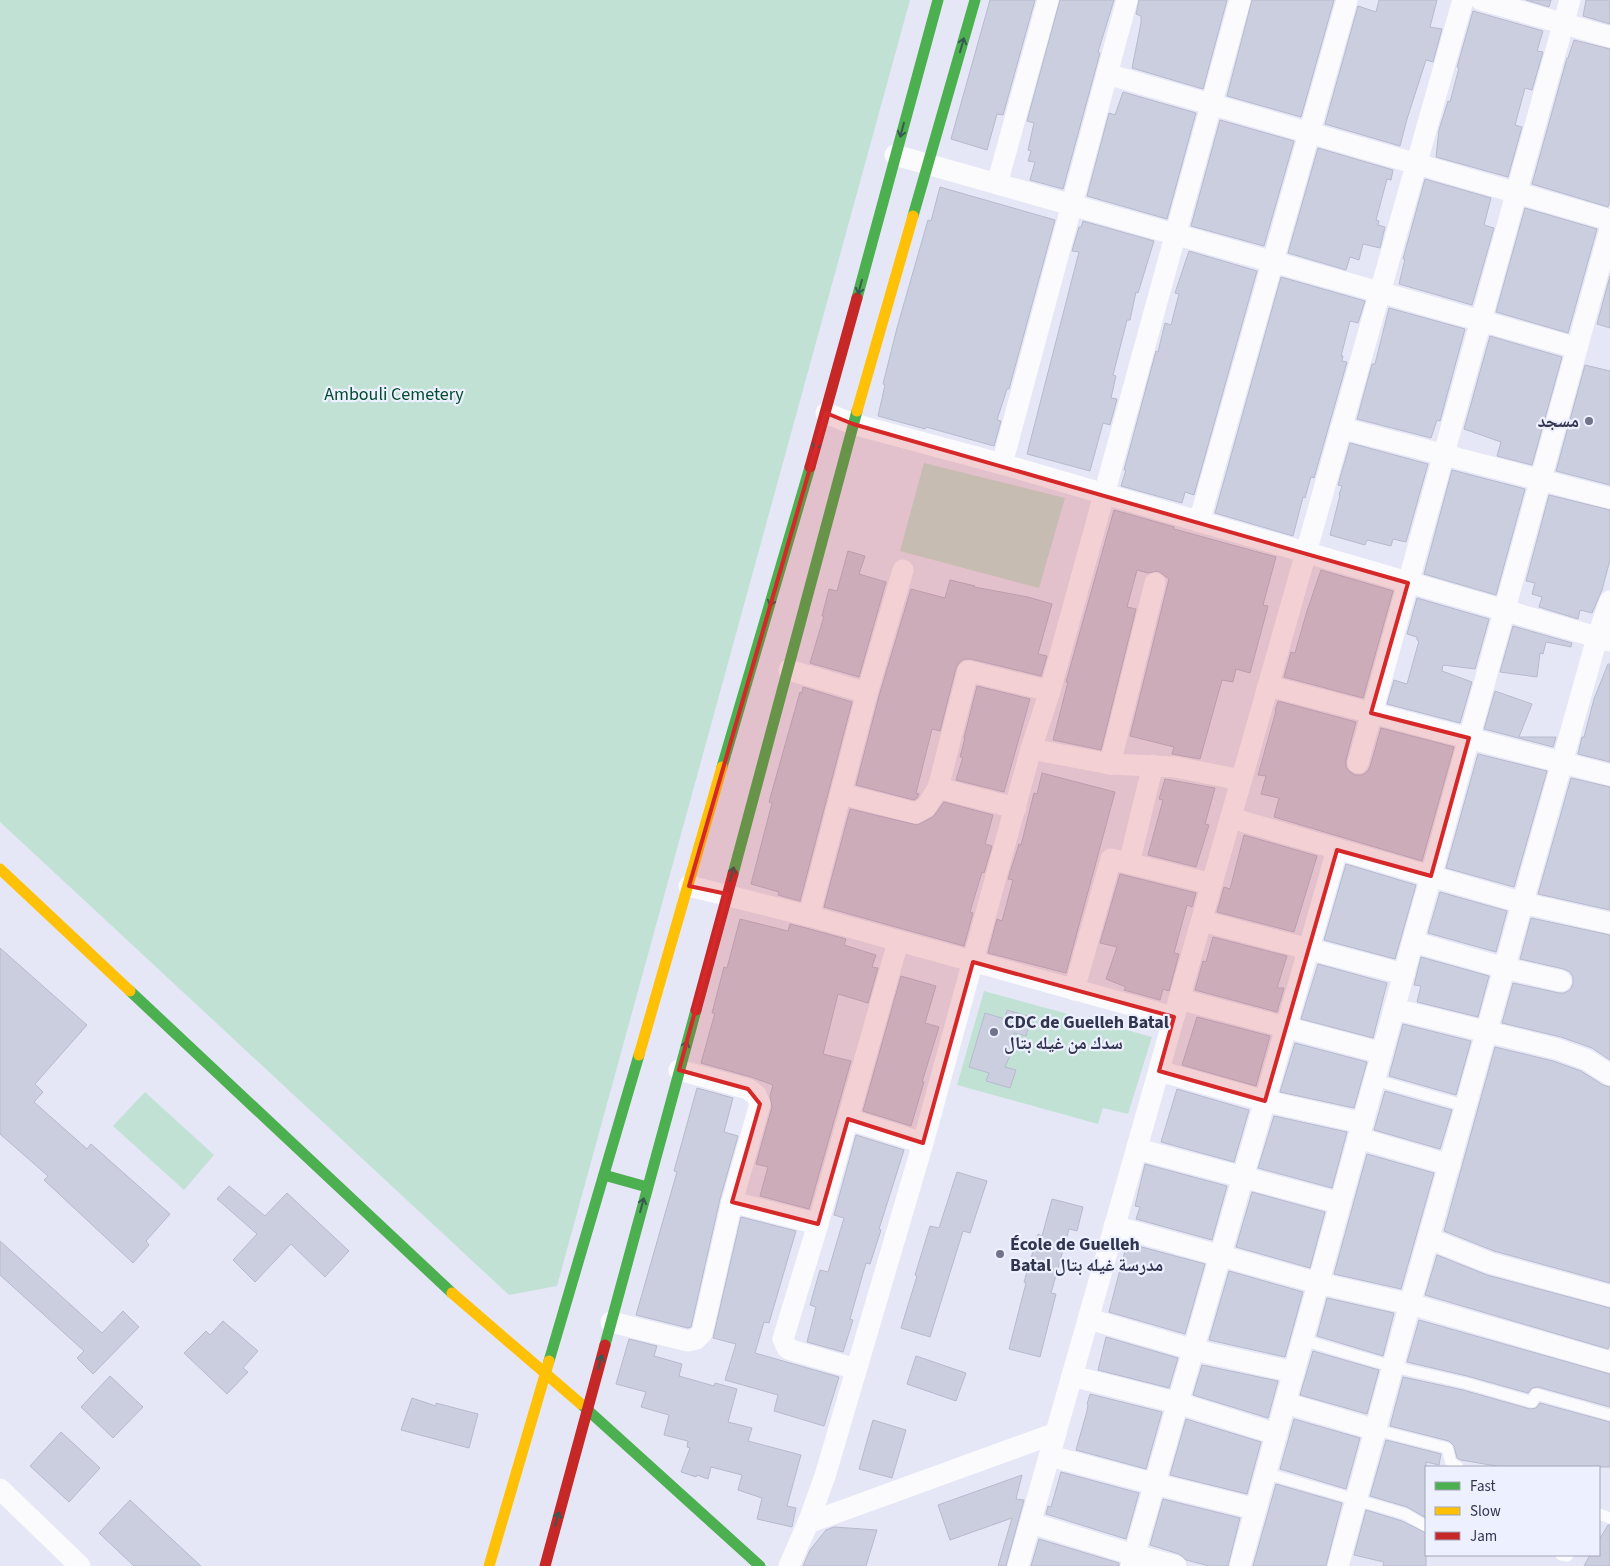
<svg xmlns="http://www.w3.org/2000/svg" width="1610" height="1566" font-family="'Source Sans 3','Noto Naskh Arabic',sans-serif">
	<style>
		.green { fill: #c2e1d5 }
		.building { fill: #cbcedf; stroke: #b7bacd }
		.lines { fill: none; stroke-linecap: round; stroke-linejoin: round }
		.lane { stroke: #fbfbfe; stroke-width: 11 }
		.street { stroke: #fbfbfe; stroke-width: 21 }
		.fast { stroke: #4caf50; stroke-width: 11 }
		.slow { stroke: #ffc107; stroke-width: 11 }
		.jam { stroke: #c62828; stroke-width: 11 }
		.oneway { stroke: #395a50 }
		.marked { fill: #d62828; fill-opacity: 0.2; stroke: #d62828; stroke-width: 4; stroke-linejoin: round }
		.poi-dot { fill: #70738a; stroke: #edf0fe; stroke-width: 2 }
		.labels { text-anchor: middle; stroke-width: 4.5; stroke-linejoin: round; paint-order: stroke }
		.park-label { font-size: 18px; fill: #014d2c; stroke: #edf0fe }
		.poi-label { font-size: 18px; font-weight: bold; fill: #313550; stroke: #edf0fe; text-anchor: start }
	</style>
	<rect width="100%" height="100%" fill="#e5e7f6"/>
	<!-- green -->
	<g class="green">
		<polygon points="0,0 910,0 557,1286 509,1295 0,822"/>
		<polygon points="924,463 1065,498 1039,588 900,551"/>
		<polygon points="984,991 1152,1037 1128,1114 1103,1108 1098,1124 957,1085"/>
		<polygon points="145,1092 214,1155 184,1190 113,1126"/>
	</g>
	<!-- building -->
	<g class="building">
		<polygon points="990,0 1035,0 1003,115 997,114 987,150 951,139"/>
		<polygon points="1060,0 1114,0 1098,52 1100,53 1063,189 1030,180 1035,162 1028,161 1031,151 1028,150 1034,123 1027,121"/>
		<polygon points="1139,0 1227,0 1203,89 1132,68 1141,23 1141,16 1136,14"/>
		<polygon points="1252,0 1334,0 1301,117 1227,96"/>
		<polygon points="1379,0 1437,0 1430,27 1442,29 1433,62 1426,60 1407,119 1400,146 1325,124 1358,6 1376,12"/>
		<polygon points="1526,0 1551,0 1549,7"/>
		<polygon points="1586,0 1610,0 1610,24 1583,16"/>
		<polygon points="1473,11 1543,31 1537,51 1543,52 1532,90 1525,88 1515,125 1522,127 1508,177 1436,157 1439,130 1448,101 1450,102 1459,68 1457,67"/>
		<polygon points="1574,40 1610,49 1610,200 1608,207 1532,184 1567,58 1568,58"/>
		<polygon points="1123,92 1196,113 1167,219 1087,196 1109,113 1115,115"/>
		<polygon points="1220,120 1294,141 1264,246 1191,226"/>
		<polygon points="1318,148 1393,170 1391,180 1387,179 1376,220 1379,221 1378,225 1385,227 1380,248 1363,244 1359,260 1350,257 1346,270 1288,253"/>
		<polygon points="1425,179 1491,198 1484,225 1494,228 1472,305 1399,284 1405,259 1403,259"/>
		<polygon points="940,187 1055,220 1009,389 1007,389 997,420 1001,421 994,446 926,427 925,429 878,416 885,385 883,384 897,328 928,220 931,221"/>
		<polygon points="1525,208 1597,229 1568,333 1496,312"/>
		<polygon points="1083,221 1154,241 1138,293 1136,292 1130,320 1127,320 1113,375 1116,376 1111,398 1117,399 1110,425 1103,423 1090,471 1027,454 1079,252 1072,251 1079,227 1081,227"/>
		<polygon points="1189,251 1257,271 1194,495 1185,492 1182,503 1121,486 1126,470 1124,470 1156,351 1158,352 1165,323 1171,325 1179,294 1175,293"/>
		<polygon points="1610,276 1610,328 1597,324"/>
		<polygon points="1281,277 1365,301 1358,323 1350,321 1341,356 1343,356 1342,361 1347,362 1314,478 1311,477 1305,498 1303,497 1293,536 1215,513"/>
		<polygon points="1389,308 1465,329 1440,421 1437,420 1431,438 1357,419 1372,364 1375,364"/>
		<polygon points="1490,336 1562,357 1532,465 1497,456 1501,442 1464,429"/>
		<polygon points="1585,365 1610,371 1610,485 1556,471"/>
		<polygon points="1350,443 1428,464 1406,542 1393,539 1391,546 1367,540 1365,545 1330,535 1340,495 1339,495 1342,486 1338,485"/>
		<polygon points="1452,470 1525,489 1496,595 1424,574"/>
		<polygon points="1549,495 1610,510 1610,560 1602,590 1592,613 1580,610 1578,619 1539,607 1542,597 1532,594 1535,583 1526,581"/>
		<polygon points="1114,510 1174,527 1174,529 1276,557 1263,605 1268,606 1250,673 1236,669 1233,682 1222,680 1200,759 1172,754 1174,747 1130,736 1169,579 1158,571 1148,573 1137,570 1127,607 1136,609 1101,750 1053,740 1068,682 1066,682"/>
		<polygon points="848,551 865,556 859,574 886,582 859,677 810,663 824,616 822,616 829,589 837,591"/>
		<polygon points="1321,570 1393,591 1363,698 1284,677 1291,652 1295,653 1307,611"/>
		<polygon points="950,580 975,586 974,587 1028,597 1052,604 1038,654 1047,656 1041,676 971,659 964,659 959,663 956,668 940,731 932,729 916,793 919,794 917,798 914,800 856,785 879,696 911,589 945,598"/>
		<polygon points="1417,598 1489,619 1475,669 1443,665 1442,671 1472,682 1460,723 1387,704 1394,680 1407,684 1419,641 1417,640 1417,637 1407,634"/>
		<polygon points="1513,626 1572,643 1571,647 1546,642 1543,654 1540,653 1537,677 1500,672"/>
		<polygon points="1608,664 1610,664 1610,762 1578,754 1582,737 1584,737 1594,699"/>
		<polygon points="977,686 1030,699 1004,792 956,780 963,757 960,757 965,738 964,738"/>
		<polygon points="803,687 852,702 800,901 778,895 779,892 751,884 772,803 769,802 800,692 802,693"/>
		<polygon points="1495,691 1532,704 1519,737 1556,737 1553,747 1484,729"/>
		<polygon points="1278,701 1356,722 1346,760 1346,767 1349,771 1355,775 1362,775 1367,772 1370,767 1381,728 1454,747 1422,861 1274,817 1279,798 1261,794 1266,776 1258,775 1276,711 1275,711"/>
		<polygon points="1478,754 1547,771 1514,887 1446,868"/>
		<polygon points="1042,773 1115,792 1066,973 988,953 997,919 1002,921 1013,880 1008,879 1019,844 1021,845 1034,793 1037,794"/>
		<polygon points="1571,778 1610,787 1610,910 1538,894"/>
		<polygon points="1165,779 1215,788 1205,824 1209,825 1196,867 1148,855 1163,800 1159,799"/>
		<polygon points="944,802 993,815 985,844 992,846 984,873 982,872 970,912 973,913 964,946 824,907 850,809 917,825 933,817"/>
		<polygon points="1244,835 1317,856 1294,932 1217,912 1224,887 1230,889"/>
		<polygon points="1346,864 1416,885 1395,959 1324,940"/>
		<polygon points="1120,874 1196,893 1192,907 1187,905 1174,953 1179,954 1169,991 1163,989 1160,1000 1124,990 1126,987 1106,979 1117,947 1100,943"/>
		<polygon points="1440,892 1507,911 1496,952 1428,933"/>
		<polygon points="1531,918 1610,935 1610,1060 1592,1048 1561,1037 1502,1023 1513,983 1559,993 1564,993 1570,990 1573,984 1573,977 1570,972 1564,969 1520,959"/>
		<polygon points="740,919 788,931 790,924 806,928 846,939 844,945 876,955 872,967 878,968 868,1003 838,994 823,1054 851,1061 809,1209 760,1196 768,1167 756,1164 772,1107 770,1096 773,1085 751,1077 701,1063 715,1013 712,1013 724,967 727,968"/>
		<polygon points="1213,937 1287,956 1277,988 1284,988 1277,1012 1195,990 1203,961 1206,962"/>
		<polygon points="0,948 87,1025 35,1084 43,1092 34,1102 87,1149 91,1144 170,1214 146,1241 149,1245 133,1263 44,1180 48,1176 0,1134"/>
		<polygon points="1421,957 1489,976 1478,1017 1417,1002 1421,986 1414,985"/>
		<polygon points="1318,964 1387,983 1373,1038 1301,1019"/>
		<polygon points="901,976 936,986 925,1023 939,1027 922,1082 924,1082 911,1126 863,1111"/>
		<polygon points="1007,1010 1031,1017 1026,1036 1014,1033 1012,1051 1005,1067 1016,1070 1010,1088 986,1081 989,1073 969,1067 985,1013 1005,1019"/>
		<polygon points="1197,1017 1270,1036 1256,1086 1182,1065"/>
		<polygon points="1403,1024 1471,1041 1456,1095 1389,1076"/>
		<polygon points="1295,1043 1367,1062 1354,1108 1280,1092"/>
		<polygon points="1495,1047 1553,1061 1581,1071 1603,1085 1610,1087 1610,1283 1494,1251 1444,1231"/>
		<polygon points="697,1088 733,1098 724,1132 738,1136 720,1199 691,1327 688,1328 636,1315 677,1172 674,1171"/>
		<polygon points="1177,1089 1249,1110 1234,1162 1161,1142"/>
		<polygon points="1385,1091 1452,1110 1440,1149 1374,1130"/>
		<polygon points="1274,1116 1347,1132 1332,1188 1258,1168"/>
		<polygon points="856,1135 904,1150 879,1229 881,1230 870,1264 866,1263 850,1319 853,1320 843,1352 807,1342 816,1307 810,1305 820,1270 828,1272 844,1218 834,1215"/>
		<polygon points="1367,1154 1434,1173 1401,1289 1334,1274"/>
		<polygon points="1145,1164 1227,1186 1212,1240 1136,1219 1140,1207 1135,1206"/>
		<polygon points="957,1172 987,1181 970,1233 963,1231 930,1337 901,1328 917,1276 915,1275 930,1226 939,1228"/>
		<polygon points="229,1186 265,1216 287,1193 349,1251 325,1277 291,1244 255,1282 233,1260 257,1234 217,1199"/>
		<polygon points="1252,1192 1325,1212 1310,1268 1236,1247"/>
		<polygon points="1052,1199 1083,1207 1077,1231 1069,1229 1051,1293 1056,1294 1040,1357 1009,1349 1026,1283 1024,1282 1038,1234 1042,1236"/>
		<polygon points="741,1217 796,1231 769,1323 764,1322 755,1353 839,1377 824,1426 774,1411 778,1395 725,1380 736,1344 713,1338"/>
		<polygon points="0,1241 102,1333 123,1311 139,1327 93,1374 77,1358 84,1351 0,1275"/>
		<polygon points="1127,1243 1205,1264 1185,1334 1109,1312"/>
		<polygon points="1437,1255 1487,1275 1610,1308 1610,1343 1608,1349 1425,1295"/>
		<polygon points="1229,1271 1303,1292 1285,1357 1209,1340"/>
		<polygon points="1327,1298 1394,1313 1383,1356 1317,1336"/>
		<polygon points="1419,1320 1610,1374 1610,1407 1538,1387 1532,1388 1528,1393 1467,1376 1407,1362"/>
		<polygon points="223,1321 258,1351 243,1368 248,1372 227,1394 184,1353 206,1331 210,1335"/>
		<polygon points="1106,1337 1178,1358 1169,1388 1098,1370"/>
		<polygon points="629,1339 657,1346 654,1356 682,1364 679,1376 714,1386 715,1383 737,1389 728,1422 752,1428 748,1441 801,1455 787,1506 796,1508 792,1527 757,1519 762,1498 738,1490 742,1475 711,1467 708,1479 697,1475 696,1477 681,1472 690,1448 687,1447 688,1441 664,1435 669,1415 641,1407 646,1392 616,1384"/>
		<polygon points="1313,1351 1379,1370 1367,1414 1300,1395"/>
		<polygon points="916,1356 966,1373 956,1401 907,1384"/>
		<polygon points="1202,1365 1278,1381 1268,1418 1193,1395"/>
		<polygon points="110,1376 143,1407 113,1438 81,1407"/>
		<polygon points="1403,1377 1463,1390 1530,1409 1536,1408 1540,1403 1610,1422 1610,1467 1502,1467 1461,1460 1457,1458 1454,1446 1449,1441 1390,1426"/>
		<polygon points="1090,1394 1162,1412 1146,1469 1076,1450 1087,1411 1088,1405 1087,1404"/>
		<polygon points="412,1398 436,1406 436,1403 478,1414 469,1448 401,1430"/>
		<polygon points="1186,1419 1261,1442 1247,1494 1170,1475"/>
		<polygon points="1294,1419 1360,1438 1346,1489 1280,1469"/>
		<polygon points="873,1420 906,1430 892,1478 859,1469"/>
		<polygon points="61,1432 100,1468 69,1502 30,1466"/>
		<polygon points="1386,1440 1441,1454 1439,1465 1426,1462 1426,1518 1407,1507 1370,1496"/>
		<polygon points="1061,1472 1139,1493 1126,1539 1046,1514 1048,1506 1051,1507"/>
		<polygon points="1022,1475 1016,1499 1024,1500 1006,1566 998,1566 1012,1518 950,1540 938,1505"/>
		<polygon points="1276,1484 1342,1503 1326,1566 1253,1566"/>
		<polygon points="1163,1499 1240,1518 1228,1566 1209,1566 1186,1560 1179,1554 1150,1545"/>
		<polygon points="130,1500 162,1530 201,1566 134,1566 99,1533"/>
		<polygon points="1366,1510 1402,1521 1426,1533 1426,1566 1383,1566 1384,1562 1354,1555"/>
		<polygon points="1608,1525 1610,1525 1610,1566 1584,1566 1590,1555 1599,1555 1599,1540"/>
		<polygon points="834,1527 877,1530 866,1566 803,1566 810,1550 826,1530"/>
		<polygon points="1039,1539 1119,1563 1119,1566 1031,1566"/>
	</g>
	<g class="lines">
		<!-- lane -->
		<g class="lane">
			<polyline points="1375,1080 1466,1106"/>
			<polyline points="1303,1340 1394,1367 1465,1383 1532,1402 1536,1394 1610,1415"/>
			<polyline points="1376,1430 1447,1448 1451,1463 1458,1467"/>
			<polyline points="1265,1473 1405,1514 1426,1526"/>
			<polyline points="1599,1514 1610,1518"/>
			<polyline points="1561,1555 1567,1556 1568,1555"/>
		</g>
		<!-- street -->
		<g class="street">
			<polyline points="1481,0 1610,37"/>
			<polyline points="1107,74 1610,220"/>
			<polyline points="895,155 1577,348"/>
			<polyline points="997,184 1048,0"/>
			<polyline points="826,413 853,424 1002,464 1610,641"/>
			<polyline points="1341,428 1610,498"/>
			<polyline points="1002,464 1127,0"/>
			<polyline points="1199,522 1347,0"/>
			<polyline points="789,670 867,693"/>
			<polyline points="1268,686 1610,775"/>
			<polyline points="1031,749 1110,764 1175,767 1241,780"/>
			<polyline points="1358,763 1570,0"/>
			<polyline points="1110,764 1155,583"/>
			<polyline points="938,788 1016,808"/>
			<polyline points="841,794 916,813 926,807 938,788 968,671 1050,691"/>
			<polyline points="1231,818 1523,903 1610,923"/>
			<polyline points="1129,863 1153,765"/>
			<polyline points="689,886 809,916 1174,1017"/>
			<polyline points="809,916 867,693 903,570"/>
			<polyline points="1202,921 1404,974"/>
			<polyline points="1413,942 1505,968 1561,981"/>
			<polyline points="1074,990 1111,859 1212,884"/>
			<polyline points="1179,999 1382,1053"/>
			<polyline points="1394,1009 1557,1049 1587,1060 1610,1075"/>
			<polyline points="1159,1071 1265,1101 1363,1123"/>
			<polyline points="848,1119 923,1143"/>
			<polyline points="1358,1138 1450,1165"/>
			<polyline points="1137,1149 1340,1203"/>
			<polyline points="732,1202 818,1224"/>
			<polyline points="1114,1226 1318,1283 1410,1304 1610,1362"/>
			<polyline points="1430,1239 1490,1263 1610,1296"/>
			<polyline points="1089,1319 1194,1350 1294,1372"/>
			<polyline points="611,1322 688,1341 696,1339 702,1333 732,1202 760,1104 756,1095 748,1089 679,1070"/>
			<polyline points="856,1369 794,1351 787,1348 783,1339 818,1224 898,942"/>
			<polyline points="1072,1376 1178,1403 1276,1434"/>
			<polyline points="1285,1403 1376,1430"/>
			<polyline points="1050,1456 1155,1484 1256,1509"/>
			<polyline points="0,1489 80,1566"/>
			<polyline points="808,1523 1056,1433"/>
			<polyline points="1031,1523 1134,1555 1176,1566"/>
			<polyline points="789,1566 808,1523 825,1476 923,1143 1031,749 1050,691 1240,0"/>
			<polyline points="1018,1566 1463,0"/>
			<polyline points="1131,1566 1337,850"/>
			<polyline points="1240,1566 1610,229"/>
			<polyline points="1338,1566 1410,1304 1597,638 1610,601"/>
		</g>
		<!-- fast -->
		<g class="fast">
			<polyline points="913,216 975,0"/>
			<polyline points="857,298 938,0"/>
			<polyline points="722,767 810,467"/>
			<polyline points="733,874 857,411"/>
			<polyline points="130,991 452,1293"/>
			<polyline points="604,1175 647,1187"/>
			<polyline points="605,1345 696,1010"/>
			<polyline points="549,1361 639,1055"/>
			<polyline points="581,1404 760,1566"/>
		</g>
		<!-- slow -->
		<g class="slow">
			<polyline points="857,411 913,216"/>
			<polyline points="0,869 130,991"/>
			<polyline points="639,1055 722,767"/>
			<polyline points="452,1293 581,1404"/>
			<polyline points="489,1566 549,1361"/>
		</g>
		<!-- jam -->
		<g class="jam">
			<polyline points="810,467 857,298"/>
			<polyline points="696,1010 733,874"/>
			<polyline points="545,1566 605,1345"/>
		</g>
	</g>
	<!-- one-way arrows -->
	<defs><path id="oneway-shaft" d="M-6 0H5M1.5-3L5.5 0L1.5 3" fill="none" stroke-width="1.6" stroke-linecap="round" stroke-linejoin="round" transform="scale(1.25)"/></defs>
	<g class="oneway">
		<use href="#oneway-shaft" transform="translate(962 45) rotate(-74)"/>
		<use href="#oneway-shaft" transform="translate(902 130) rotate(105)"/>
		<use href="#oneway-shaft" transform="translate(860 287) rotate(105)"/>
		<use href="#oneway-shaft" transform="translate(817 443) rotate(106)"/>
		<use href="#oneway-shaft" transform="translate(772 599) rotate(106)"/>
		<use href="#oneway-shaft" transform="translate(732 874) rotate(-75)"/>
		<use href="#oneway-shaft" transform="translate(685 1048) rotate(-75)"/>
		<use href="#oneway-shaft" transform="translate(642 1205) rotate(-75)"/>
		<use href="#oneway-shaft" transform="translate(600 1362) rotate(-74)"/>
		<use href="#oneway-shaft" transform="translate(557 1519) rotate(-75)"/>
	</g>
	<!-- marked area -->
	<path class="marked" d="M826,413L853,424L1408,583L1371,713L1469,738L1431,876L1337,850L1265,1101L1159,1071L1174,1017L973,962L923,1143L848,1119L818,1224L732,1202L760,1104L748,1089L679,1070L727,894L689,886Z"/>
	<!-- markers -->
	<g class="poi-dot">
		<circle cx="1589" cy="421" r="5"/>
		<circle cx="994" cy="1032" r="5"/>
		<circle cx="1000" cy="1254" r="5"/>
	</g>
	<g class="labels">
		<!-- park labels -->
		<g class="park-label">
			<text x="394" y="400">Ambouli Cemetery</text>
		</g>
		<!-- poi labels -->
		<g class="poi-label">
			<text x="1579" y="427" text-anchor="end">مسجد</text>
			<text x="1004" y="1028">CDC de Guelleh Batal<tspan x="1004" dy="21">سدك من غيله بتال</tspan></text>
			<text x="1010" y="1250">École de Guelleh<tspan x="1010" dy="21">Batal مدرسة غيله بتال</tspan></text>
		</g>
	</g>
	<!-- legend -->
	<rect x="1425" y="1466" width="175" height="90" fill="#edf0fe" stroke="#a2a5b8"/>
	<rect x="1435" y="1482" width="25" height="8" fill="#4caf50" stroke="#a2a5b8"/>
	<text x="1470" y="1491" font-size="15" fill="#313550">Fast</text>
	<rect x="1435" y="1507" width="25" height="8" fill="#ffc107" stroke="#a2a5b8"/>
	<text x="1470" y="1516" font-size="15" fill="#313550">Slow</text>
	<rect x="1435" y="1532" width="25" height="8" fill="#c62828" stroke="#a2a5b8"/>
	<text x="1470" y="1541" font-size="15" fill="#313550">Jam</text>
</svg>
